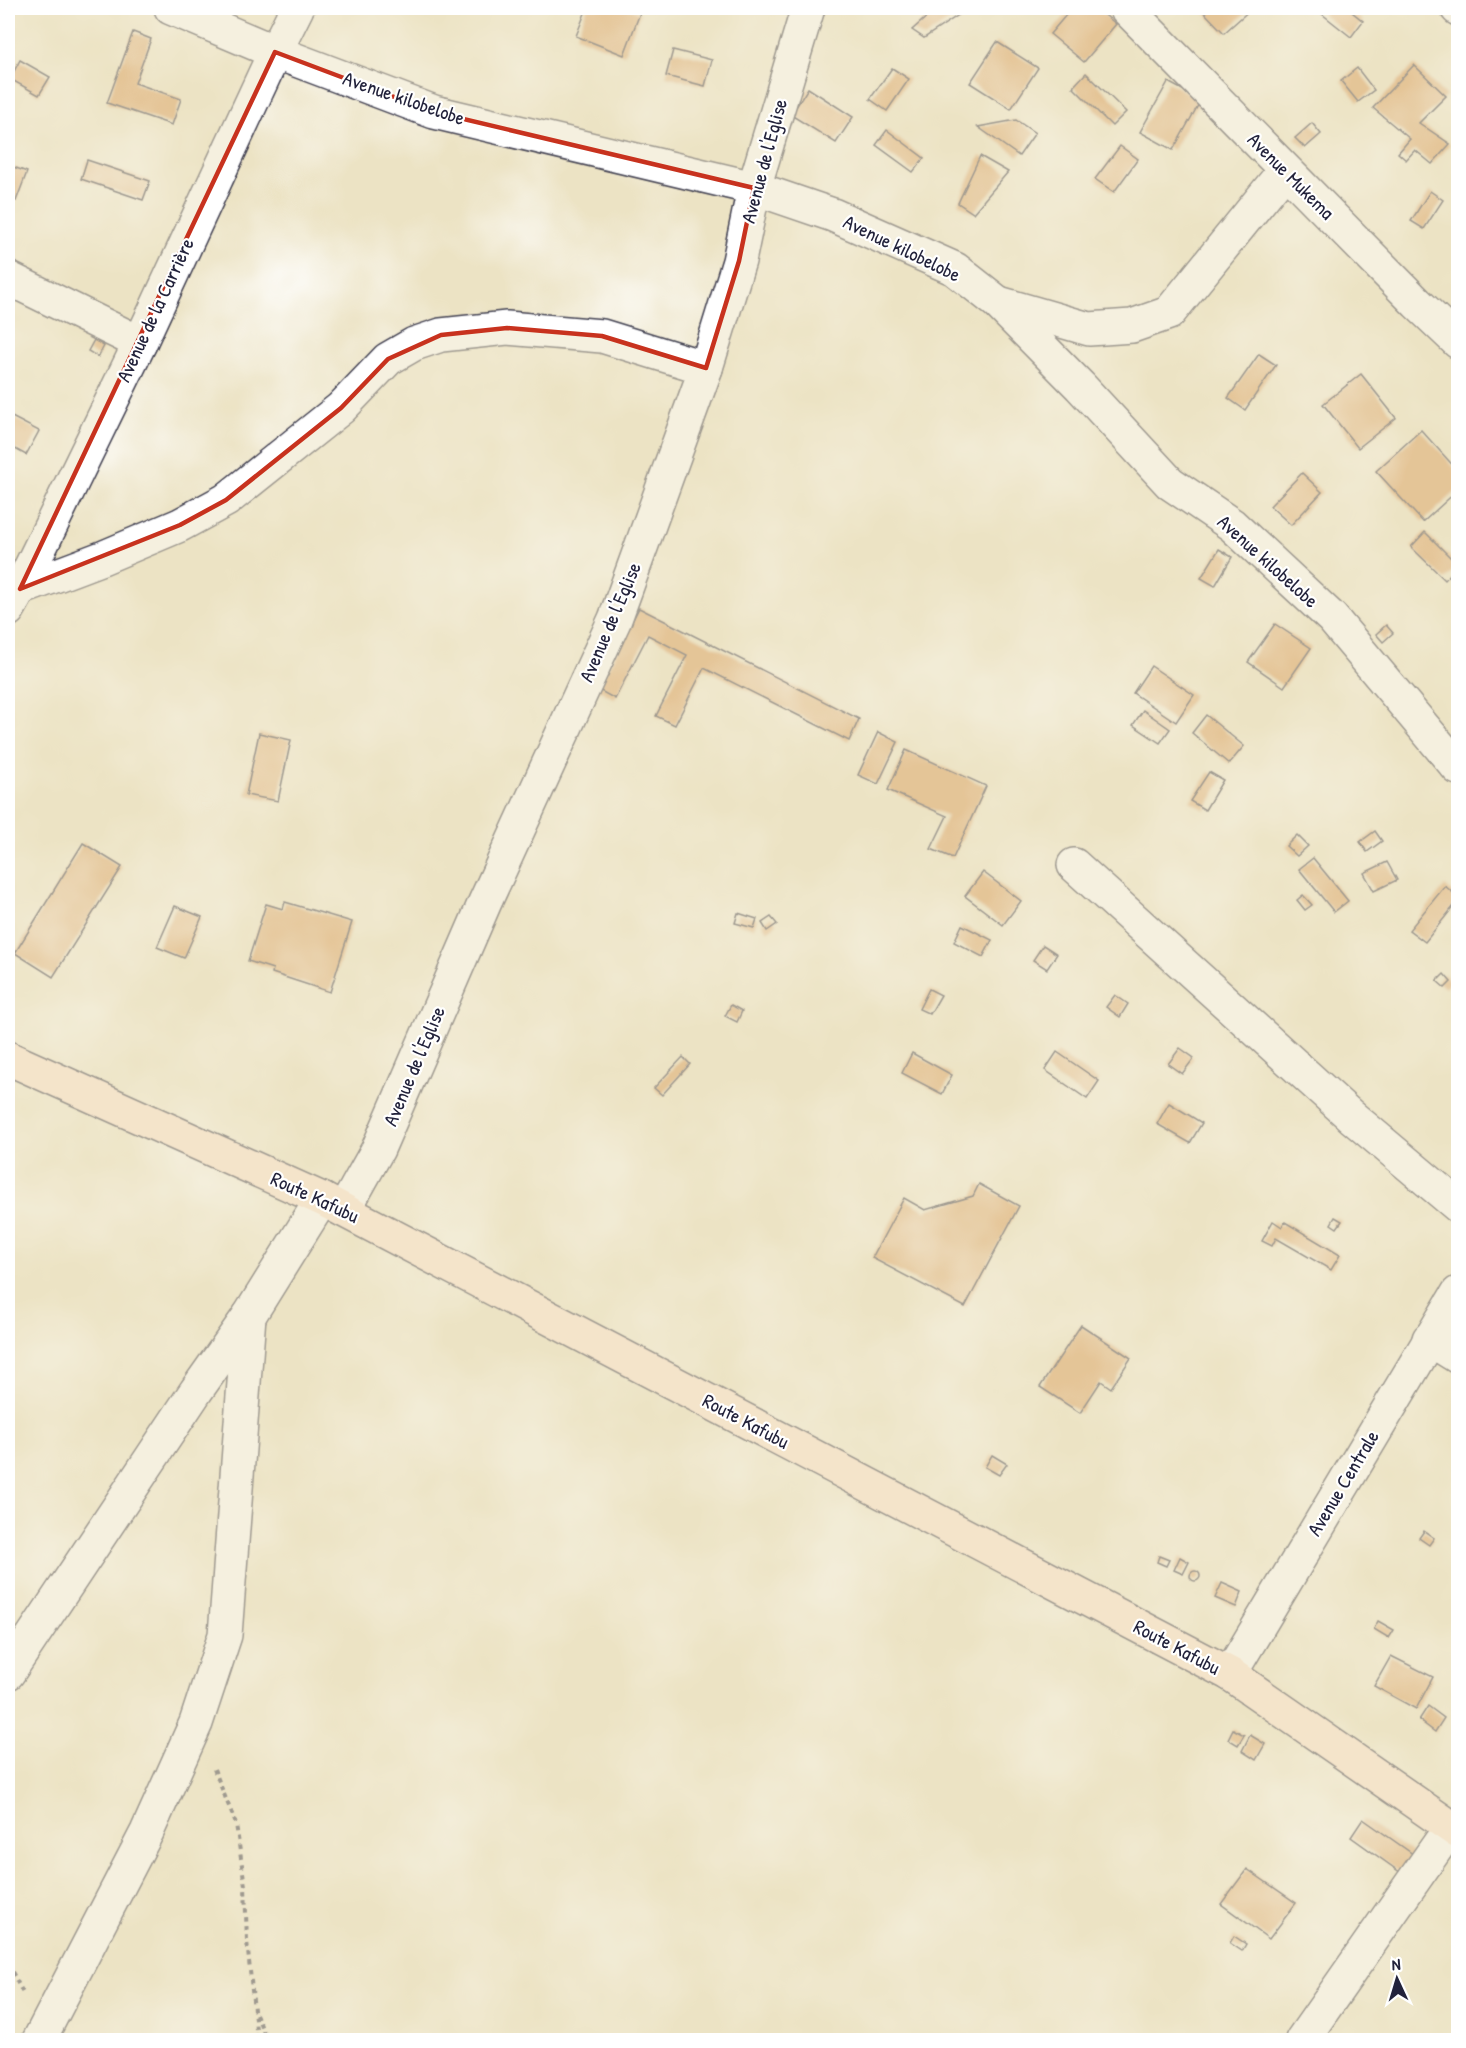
<svg xmlns="http://www.w3.org/2000/svg" width="1466" height="2048" font-family="'Patrick Hand',sans-serif">
	<style>
		.building { fill: #da9f5f }
		.lines { fill: none; stroke-linecap: round; stroke-linejoin: round }
		.street-casing { stroke: #403f50; stroke-width: 36 }
		.secondary-casing { stroke: #403f50; stroke-width: 36 }
		.path { stroke: #403f50; stroke-width: 4; stroke-dasharray: 4.5 4.5; stroke-linecap: butt }
		.street { stroke: #fff; stroke-width: 33 }
		.secondary { stroke: #fde4d1; stroke-width: 33 }
		.marked { fill: none; stroke: #c8321e; stroke-width: 4.5; stroke-linejoin: round }
		.labels { text-anchor: middle; stroke-width: 4.5; stroke-linejoin: round; paint-order: stroke }
		.street-label { font-size: 20px; fill: #22223b; stroke: #fff }
	</style>
	<rect width="100%" height="100%" fill="#fff"/>
	<filter id="ink" filterUnits="userSpaceOnUse"><feTurbulence type="fractalNoise" baseFrequency=".0167" numOctaves="2"/><feDisplacementMap in="SourceGraphic" scale="12" xChannelSelector="R" yChannelSelector="G"/><feConvolveMatrix kernelMatrix="1 2 1 2 8 2 1 2 1" color-interpolation-filters="sRGB"/></filter>
	<filter id="wash" filterUnits="userSpaceOnUse"><feTurbulence type="fractalNoise" baseFrequency=".008" numOctaves="4" result="noise"/><feDisplacementMap in="SourceGraphic" scale="24" xChannelSelector="R" yChannelSelector="G"/><feGaussianBlur stdDeviation="1.35" result="paint"/><feColorMatrix in="noise" values="0 0 0 0 0 0 0 0 0 0 0 0 0 0 0 0 0 1.4 0 .05"/><feComposite in="paint" operator="in"/></filter>
	<g filter="url(#wash)">
		<rect width="100%" height="100%" fill="#ece3c4"/>
		<g id="blocks">
			<!-- building -->
			<g class="building">
				<polygon points="587,8 627,8 640,13 624,55 576,36"/>
				<polygon points="937,8 969,8 924,38 912,30"/>
				<polygon points="1072,8 1096,8 1116,24 1084,62 1050,34"/>
				<polygon points="1200,8 1252,8 1224,33"/>
				<polygon points="1328,8 1347,8 1363,21 1351,37 1322,14"/>
				<polygon points="133,32 151,39 135,83 181,99 172,125 107,103"/>
				<polygon points="997,42 1038,68 1011,109 970,83"/>
				<polygon points="673,50 712,60 705,86 666,76"/>
				<polygon points="20,60 50,77 39,95 10,79"/>
				<polygon points="1414,65 1446,96 1419,123 1450,144 1432,164 1415,150 1406,160 1398,153 1410,139 1373,108"/>
				<polygon points="892,68 909,79 887,111 870,99"/>
				<polygon points="1357,68 1374,90 1358,102 1341,81"/>
				<polygon points="1086,73 1126,112 1112,126 1073,87"/>
				<polygon points="1168,82 1201,100 1173,150 1140,132"/>
				<polygon points="808,88 853,117 836,143 791,115"/>
				<polygon points="1016,120 1035,133 1019,156 978,127"/>
				<polygon points="1312,123 1321,134 1305,148 1295,138"/>
				<polygon points="887,130 924,158 913,172 876,145"/>
				<polygon points="1120,146 1138,159 1114,192 1095,179"/>
				<polygon points="980,156 1008,172 973,213 958,203"/>
				<polygon points="87,160 150,181 143,200 81,179"/>
				<polygon points="8,165 27,172 16,201 8,198"/>
				<polygon points="1430,191 1443,200 1424,229 1411,221"/>
				<polygon points="94,340 104,346 98,357 88,351"/>
				<polygon points="1259,354 1276,365 1245,410 1228,398"/>
				<polygon points="1361,374 1396,418 1358,448 1323,404"/>
				<polygon points="8,415 39,431 26,455 8,445"/>
				<polygon points="1421,430 1458,471 1458,490 1423,522 1376,471"/>
				<polygon points="1302,473 1322,492 1291,525 1270,506"/>
				<polygon points="1425,532 1458,565 1445,580 1411,547"/>
				<polygon points="1219,549 1232,557 1215,586 1201,578"/>
				<polygon points="639,608 859,719 849,741 704,668 675,725 656,716 687,655 648,635 615,699 597,689"/>
				<polygon points="1275,624 1311,648 1284,687 1248,662"/>
				<polygon points="1386,625 1393,633 1383,642 1376,634"/>
				<polygon points="1151,666 1194,695 1176,722 1133,693"/>
				<polygon points="1143,710 1170,729 1160,743 1133,725"/>
				<polygon points="1206,715 1244,746 1229,764 1192,733"/>
				<polygon points="878,732 898,742 878,784 858,775"/>
				<polygon points="259,733 291,740 278,801 246,795"/>
				<polygon points="906,750 986,786 953,858 931,849 947,816 888,790"/>
				<polygon points="1209,772 1223,780 1205,810 1190,801"/>
				<polygon points="1375,831 1382,841 1367,852 1360,842"/>
				<polygon points="1297,835 1308,846 1297,856 1286,846"/>
				<polygon points="83,843 122,867 53,977 15,953"/>
				<polygon points="1313,858 1348,901 1334,912 1299,869"/>
				<polygon points="1387,862 1397,880 1374,891 1364,873"/>
				<polygon points="983,872 1021,901 1003,925 965,896"/>
				<polygon points="1445,886 1458,897 1458,901 1425,942 1409,930"/>
				<polygon points="1303,895 1312,905 1305,910 1297,900"/>
				<polygon points="285,902 352,922 330,992 272,973 273,969 248,961 266,904 283,909"/>
				<polygon points="175,906 202,917 184,958 157,947"/>
				<polygon points="738,913 757,919 754,928 735,923"/>
				<polygon points="771,917 777,924 767,931 762,923"/>
				<polygon points="962,925 992,940 983,957 954,942"/>
				<polygon points="1043,945 1057,954 1047,969 1033,960"/>
				<polygon points="1444,974 1451,982 1445,988 1437,981"/>
				<polygon points="929,989 941,995 930,1014 919,1009"/>
				<polygon points="1115,995 1128,1004 1120,1017 1106,1007"/>
				<polygon points="731,1005 742,1011 737,1022 725,1016"/>
				<polygon points="1180,1048 1194,1058 1182,1074 1168,1064"/>
				<polygon points="1057,1052 1099,1081 1087,1099 1045,1070"/>
				<polygon points="912,1053 952,1075 942,1094 902,1073"/>
				<polygon points="683,1057 690,1064 662,1095 654,1088"/>
				<polygon points="1169,1103 1202,1123 1190,1143 1157,1124"/>
				<polygon points="979,1184 1019,1206 965,1307 872,1258 904,1198 925,1210 973,1196"/>
				<polygon points="1335,1217 1342,1221 1337,1228 1331,1224"/>
				<polygon points="1273,1221 1282,1227 1285,1222 1340,1255 1331,1270 1276,1238 1272,1246 1262,1241"/>
				<polygon points="1081,1325 1131,1358 1111,1388 1101,1381 1080,1413 1040,1387"/>
				<polygon points="992,1455 1007,1464 999,1475 985,1467"/>
				<polygon points="1424,1531 1434,1538 1429,1545 1419,1538"/>
				<polygon points="1159,1556 1169,1560 1166,1566 1157,1562"/>
				<polygon points="1180,1557 1189,1562 1183,1574 1174,1570"/>
				<circle cx="1195" cy="1576" r="5"/>
				<polygon points="1222,1583 1242,1592 1236,1607 1215,1598"/>
				<polygon points="1378,1621 1394,1630 1389,1638 1374,1629"/>
				<polygon points="1391,1656 1433,1677 1416,1709 1374,1686"/>
				<polygon points="1428,1706 1444,1718 1435,1732 1419,1720"/>
				<polygon points="1233,1729 1244,1735 1238,1745 1228,1739"/>
				<polygon points="1250,1735 1265,1744 1256,1760 1242,1751"/>
				<polygon points="1363,1819 1417,1857 1404,1875 1351,1837"/>
				<polygon points="1247,1869 1296,1903 1269,1939 1221,1904"/>
				<polygon points="1234,1936 1246,1944 1242,1951 1230,1943"/>
			</g>
		</g>
	</g>
	<g filter="url(#ink)">
		<use href="#blocks" fill-opacity="0" stroke="#403f50" stroke-width="1.5"/>
		<g class="lines">
			<defs>
				<g id="street">
					<polyline points="171,8 275,52 434,112 754,188 833,215 955,269 997,302 1080,386 1170,483 1232,525 1332,618 1458,768"/>
					<polyline points="1126,8 1417,303 1458,342"/>
					<polyline points="1457,8 1458,9"/>
					<polyline points="8,278 140,343"/>
					<polyline points="999,303 1089,329 1132,326 1169,313 1285,170"/>
					<polyline points="20,589 102,558 180,525 226,500 341,408 388,359 414,344 441,335 507,328 602,336 706,368"/>
					<polyline points="8,610 20,589 140,343 275,52 297,8"/>
					<polyline points="1074,865 1352,1117 1458,1206"/>
					<polyline points="344,1210 378,1149 485,902 615,619 706,368 739,261 754,188 808,8"/>
					<polyline points="1429,1339 1458,1357"/>
					<polyline points="8,1673 196,1391 249,1316 322,1199"/>
					<polyline points="1230,1674 1458,1293"/>
					<polyline points="39,2040 147,1832 196,1723 225,1635 249,1316"/>
					<polyline points="1302,2040 1451,1827"/>
				</g>
				<polyline id="secondary" points="8,1058 322,1199 1230,1674 1458,1832"/>
			</defs>
			<!-- street casing -->
			<use href="#street" class="street-casing"/>
			<!-- secondary casing -->
			<use href="#secondary" class="secondary-casing"/>
			<!-- path -->
			<g class="path">
				<polyline points="214,1769 236,1824 245,1886 247,1941 257,2040"/>
				<polyline points="8,1964 24,1995"/>
				<polyline points="256,2014 267,2040"/>
			</g>
			<!-- street -->
			<use href="#street" class="street"/>
			<!-- secondary -->
			<use href="#secondary" class="secondary"/>
		</g>
	</g>
	<!-- marked area -->
	<path d="M0 0H1466V2048H0ZM275,52L434,112L754,188L739,261L706,368L602,336L507,328L441,335L388,359L341,408L226,500L180,525L20,589Z" fill="#ece3c4" fill-opacity=".55" fill-rule="evenodd"/>
	<path class="marked" d="M275,52L434,112L754,188L739,261L706,368L602,336L507,328L441,335L388,359L341,408L226,500L180,525L20,589Z"/>
	<g class="labels">
		<!-- street labels -->
		<g class="street-label">
			<text transform="translate(404 98) rotate(19)" y="7">Avenue kilobelobe</text>
			<text transform="translate(764 161) rotate(-75)" y="7">Avenue de l'Eglise</text>
			<text transform="translate(1291 176) rotate(45)" y="7">Avenue Mukema</text>
			<text transform="translate(902 248) rotate(26)" y="7">Avenue kilobelobe</text>
			<text transform="translate(155 310) rotate(-65)" y="7">Avenue de la Carrière</text>
			<text transform="translate(1268 561) rotate(42)" y="7">Avenue kilobelobe</text>
			<text transform="translate(610 622) rotate(-67)" y="7">Avenue de l'Eglise</text>
			<text transform="translate(414 1066) rotate(-67)" y="7">Avenue de l'Eglise</text>
			<text transform="translate(315 1197) rotate(25)" y="7">Route Kafubu</text>
			<text transform="translate(746 1421) rotate(28)" y="7">Route Kafubu</text>
			<text transform="translate(1343 1483) rotate(-59)" y="7">Avenue Centrale</text>
			<text transform="translate(1177 1647) rotate(28)" y="7">Route Kafubu</text>
		</g>
	</g>
	<!-- margin -->
	<rect width="1466" height="2048" fill="none" stroke="#fff" stroke-width="30"/>
	<!-- north arrow -->
	<g transform="translate(1397 1979) rotate(356)" stroke="#ffffff" stroke-width="4.5" paint-order="stroke">
	<path d="M0-4.5L10 22L0 15L-10 22Z" fill="#22223b"/>
	<text y="-9" font-size="16" font-weight="bold" text-anchor="middle" fill="#22223b">N</text>
	</g>
</svg>
